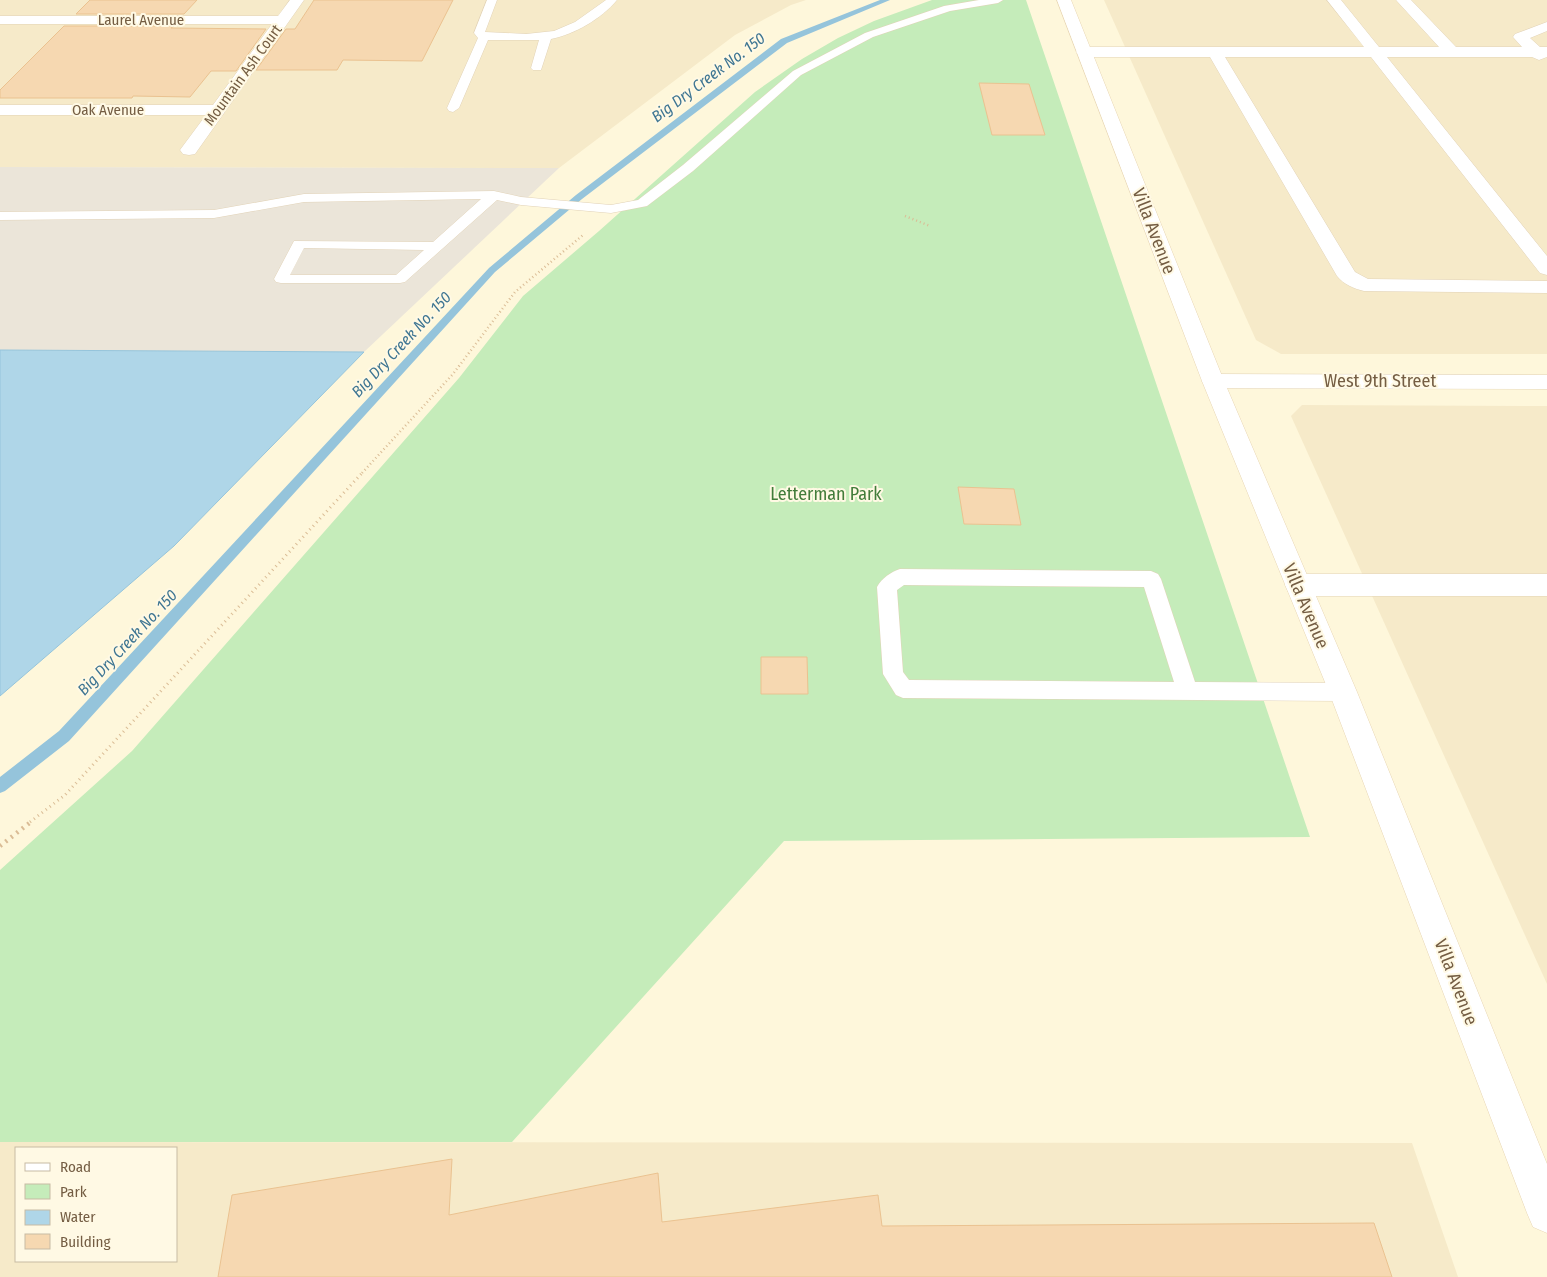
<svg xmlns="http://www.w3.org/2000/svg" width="1547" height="1277" font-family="'Fira Sans Condensed',sans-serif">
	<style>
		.residential { fill: #f6eac9; fill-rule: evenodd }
		.industrial { fill: #ebe5d9 }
		.green { fill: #c5ecba }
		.water { fill: #afd6e8; stroke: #95c4db }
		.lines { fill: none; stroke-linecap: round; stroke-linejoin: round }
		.stream { fill: #95c4db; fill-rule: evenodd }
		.building { fill: #f6d8b1; stroke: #eac290 }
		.service-casing { stroke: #e2d3b8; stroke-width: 1 }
		.minor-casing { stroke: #e2d3b8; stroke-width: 1 }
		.secondary-casing { stroke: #e8d6b5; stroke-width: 1 }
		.path-far2 { stroke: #dabc95; stroke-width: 2.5; stroke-dasharray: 1 3; stroke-linecap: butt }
		.path-far1 { stroke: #dabc95; stroke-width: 3; stroke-dasharray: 1 4; stroke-linecap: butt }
		.path { stroke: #dabc95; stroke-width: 4.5; stroke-dasharray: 2 5; stroke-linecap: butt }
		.service { fill: #fff; fill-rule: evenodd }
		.minor { fill: #fff; fill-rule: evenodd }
		.secondary { fill: #fff; fill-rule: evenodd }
		.labels { text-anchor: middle; stroke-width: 4; stroke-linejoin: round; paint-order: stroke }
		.far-street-label { font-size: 15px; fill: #745d43; stroke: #fff9e4 }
		.far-water-label { font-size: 16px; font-style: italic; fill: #3e7592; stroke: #fff9e4 }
		.street-label { font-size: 18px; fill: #745d43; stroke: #fff9e4 }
		.park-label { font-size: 18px; fill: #427c3a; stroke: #fff9e4 }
	</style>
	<rect width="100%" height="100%" fill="#fef7db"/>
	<!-- residential -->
	<g class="residential">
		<polygon points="0,0 806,0 791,5 735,35 559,168 0,167"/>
		<polygon points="1104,0 1547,0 1547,354 1281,354 1256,340"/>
		<polygon points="1302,405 1547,406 1547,984 1291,416"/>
		<path d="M0,1142L1412,1143L1458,1277H0ZM16,1148H176V1261H16Z"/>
	</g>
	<!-- industrial -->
	<polygon class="industrial" points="0,167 559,168 364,352 0,350"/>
	<!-- green -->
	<polygon class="green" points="932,0 1026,0 1310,837 784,841 512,1142 0,1142 0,870 132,751 459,378 523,296 599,231 755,92 802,59 838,38 874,21"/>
	<!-- water -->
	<polygon class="water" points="0,350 364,352 174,546 0,696"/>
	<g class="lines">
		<!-- stream -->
		<polygon class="stream" points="880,0 890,0 787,43 582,199 495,272 69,741 5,791 0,793 0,777 59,731 489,268 576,195 781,39"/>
	</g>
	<!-- building -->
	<g class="building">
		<polygon points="90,0 197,0 184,14 76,14"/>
		<polygon points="314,0 453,0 422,61 343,60 337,70 256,70 286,29 295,29"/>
		<polygon points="64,26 174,26 171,28 266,29 236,71 211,71 190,97 133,96 132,98 0,98 0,90"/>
		<polygon points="979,83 1029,84 1045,135 992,135"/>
		<polygon points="958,487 1014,489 1021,525 964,524"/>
		<polygon points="761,657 807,657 808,694 761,694"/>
		<polygon points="452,1159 449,1215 658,1173 662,1222 878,1195 882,1226 1374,1223 1392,1277 218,1277 232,1195"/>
	</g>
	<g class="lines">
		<defs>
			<g id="service">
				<path d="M487,0H497L485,32L526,34L554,31L575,22L606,0H617C601,19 575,34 551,39L541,70H533L531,68L539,40H488L459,108L453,112L449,111L447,108L478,38L474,33Z"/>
				<path d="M979,0H1003L998,3L950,11L873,37L801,75L693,171L647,206L611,213L521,205L497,200L405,282L400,283H281L276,282L274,279L294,241L433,242L481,199L304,202L214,218L0,220V212L214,210L304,194L494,191L521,197L611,205L638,200L683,165L793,71L865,33L944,6ZM304,248L424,250L396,275H290Z"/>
				<path d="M900,569L1151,571L1158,574L1161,579L1195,682L1343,683L1350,686L1353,692L1350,698L1343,701L903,698L896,695L883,674L877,587C882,578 891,572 900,569ZM904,585L1144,587L1174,682L909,680L903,672L897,590Z"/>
			</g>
			<g id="minor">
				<polygon points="290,0 304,0 195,154 189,155 183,154 180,150 206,115 0,115 0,105 213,105 272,24 0,24 0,16 278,16"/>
				<path d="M1327,0H1341L1379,47H1439L1396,0H1411L1456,47H1522L1513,37L1515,34L1547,22V31L1530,38L1540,47H1547V57L1539,60L1532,57H1387L1547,256V275L1540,273L1371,57H1225L1355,272L1368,279L1547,281V293L1364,291C1355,289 1343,284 1337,276L1210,57H1084L1079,55L1076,52L1079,49L1084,47H1364Z"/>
				<polygon points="1213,374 1547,375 1547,389 1213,388 1205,386 1202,381 1205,376"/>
				<polygon points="1298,574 1547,574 1547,596 1298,596 1289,593 1285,585 1289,577"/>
			</g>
			<polygon id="secondary" points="1057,0 1071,0 1224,381 1357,692 1547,1164 1547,1233 1533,1227 1527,1213 1329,692 1202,381"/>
		</defs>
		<!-- service casing -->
		<use href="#service" class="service-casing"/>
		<!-- minor casing -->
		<use href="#minor" class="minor-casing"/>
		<!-- secondary casing -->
		<use href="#secondary" class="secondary-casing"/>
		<!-- path-far2 -->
		<g class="path-far2">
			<polyline points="905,216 930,226"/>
			<polyline points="362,473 453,374 515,292 583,235"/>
		</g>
		<!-- path-far1 -->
		<polyline class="path-far1" points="30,822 65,795 363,472"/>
		<!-- path -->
		<polyline class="path" points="0,846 32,821"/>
		<!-- service -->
		<use href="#service" class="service"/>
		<!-- minor -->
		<use href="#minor" class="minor"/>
		<!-- secondary -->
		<use href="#secondary" class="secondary"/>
	</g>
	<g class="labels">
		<!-- far-street labels -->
		<g class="far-street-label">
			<text x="141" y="25">Laurel Avenue</text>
			<text transform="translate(243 75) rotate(-54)" y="5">Mountain Ash Court</text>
			<text x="108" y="115">Oak Avenue</text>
		</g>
		<!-- far-water labels -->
		<g class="far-water-label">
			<text transform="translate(708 77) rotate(-37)" y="6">Big Dry Creek No. 150</text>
			<text transform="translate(401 344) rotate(-47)" y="6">Big Dry Creek No. 150</text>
			<text transform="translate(127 642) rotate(-47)" y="6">Big Dry Creek No. 150</text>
		</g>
		<!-- street labels -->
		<g class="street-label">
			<text transform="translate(1154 231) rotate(69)" y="6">Villa Avenue</text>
			<text x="1380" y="387">West 9th Street</text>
			<text transform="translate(1306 606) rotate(67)" y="6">Villa Avenue</text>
			<text transform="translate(1456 982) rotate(69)" y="6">Villa Avenue</text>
		</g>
		<!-- park labels -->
		<g class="park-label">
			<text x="826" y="500">Letterman Park</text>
		</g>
	</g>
	<!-- legend -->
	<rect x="15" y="1147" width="162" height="115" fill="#fff9e4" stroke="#c7bba4"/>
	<rect x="25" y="1163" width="25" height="8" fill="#ffffff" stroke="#c7bba4"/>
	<text x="60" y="1172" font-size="15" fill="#745d43">Road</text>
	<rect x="25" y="1184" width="25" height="15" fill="#c5ecba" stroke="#c7bba4"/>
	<text x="60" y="1197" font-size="15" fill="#745d43">Park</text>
	<rect x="25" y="1210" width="25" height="15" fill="#afd6e8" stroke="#c7bba4"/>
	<text x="60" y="1222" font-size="15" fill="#745d43">Water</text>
	<rect x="25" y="1234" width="25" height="15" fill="#f6d8b1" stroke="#c7bba4"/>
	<text x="60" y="1247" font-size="15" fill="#745d43">Building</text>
</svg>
